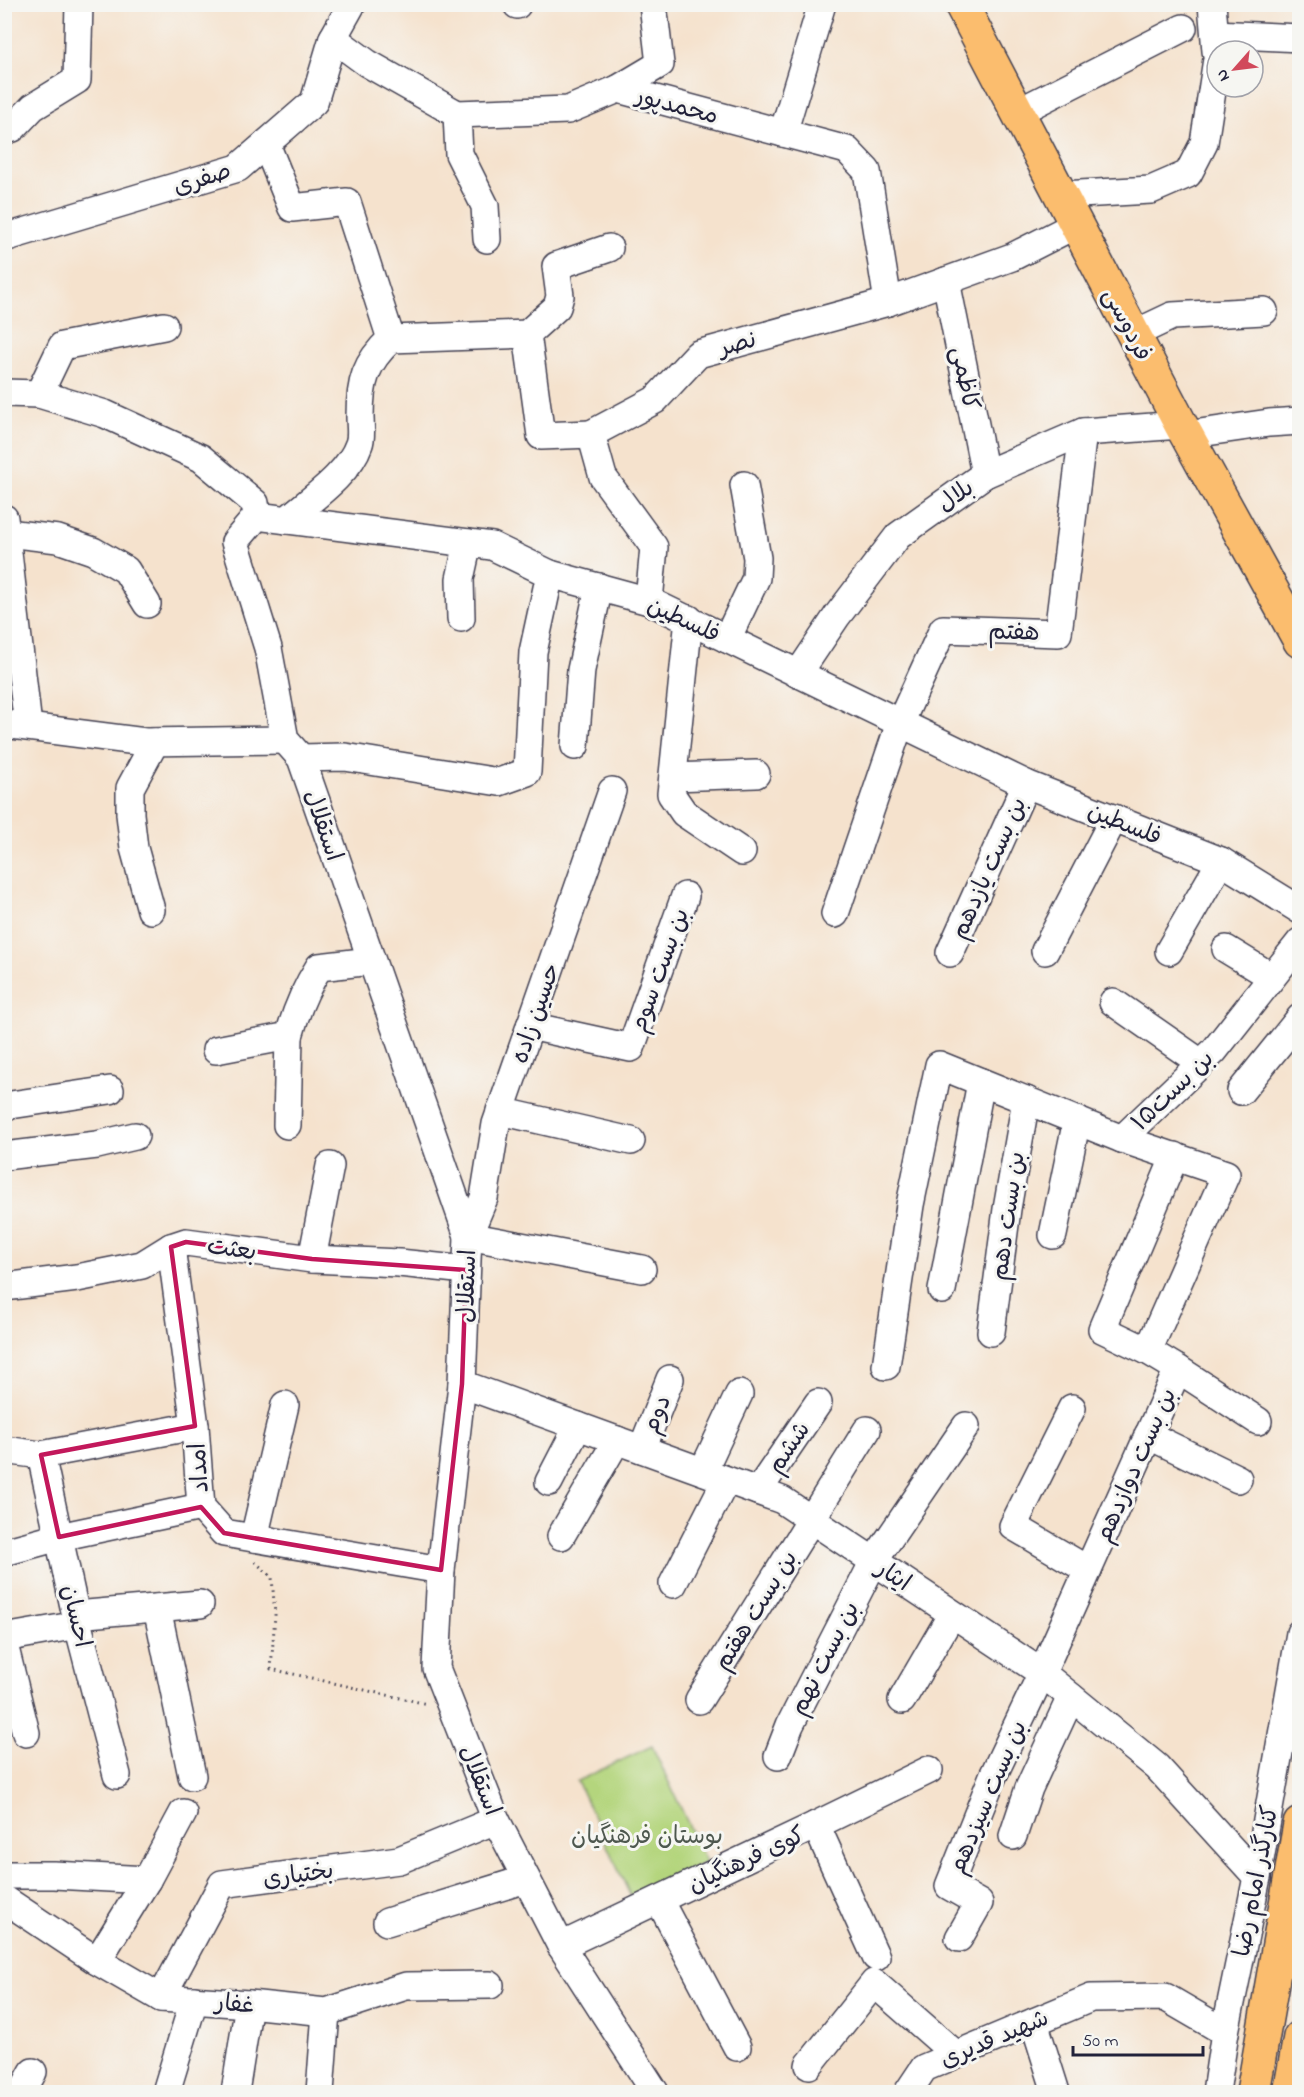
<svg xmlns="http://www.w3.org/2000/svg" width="1304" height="2097" font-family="'Indie Flower','Playpen Sans Arabic',sans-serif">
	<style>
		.green { fill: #b4d57d; stroke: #6b7c5c; stroke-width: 1.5 }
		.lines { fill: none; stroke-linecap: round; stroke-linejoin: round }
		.minor-casing { stroke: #423f51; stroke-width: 30 }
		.major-casing { stroke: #423f51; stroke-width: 36 }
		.highway-casing { stroke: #423f51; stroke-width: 36 }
		.path { stroke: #423f51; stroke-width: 3; stroke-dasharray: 1.5 4.5; stroke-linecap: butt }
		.minor { stroke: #fff; stroke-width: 27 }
		.major { stroke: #fbbd6e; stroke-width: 33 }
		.highway { stroke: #fbbd6e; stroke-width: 33 }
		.marked { fill: none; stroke: #c2185b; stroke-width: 4.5; stroke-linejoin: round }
		.labels { text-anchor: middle; stroke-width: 6; stroke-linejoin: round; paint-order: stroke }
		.street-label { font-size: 24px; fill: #22223b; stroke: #f6f6f2 }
		.park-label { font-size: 24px; fill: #4e584f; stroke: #f6f6f2 }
	</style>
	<rect width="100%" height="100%" fill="#f6f6f2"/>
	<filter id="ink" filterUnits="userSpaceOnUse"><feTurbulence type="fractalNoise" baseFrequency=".0167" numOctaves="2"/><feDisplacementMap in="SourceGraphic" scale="12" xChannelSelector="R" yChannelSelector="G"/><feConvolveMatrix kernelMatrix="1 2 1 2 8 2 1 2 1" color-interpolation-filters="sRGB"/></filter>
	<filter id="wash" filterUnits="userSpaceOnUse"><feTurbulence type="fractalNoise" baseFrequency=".008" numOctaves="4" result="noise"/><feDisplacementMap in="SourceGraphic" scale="24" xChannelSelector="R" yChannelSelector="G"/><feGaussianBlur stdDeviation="1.35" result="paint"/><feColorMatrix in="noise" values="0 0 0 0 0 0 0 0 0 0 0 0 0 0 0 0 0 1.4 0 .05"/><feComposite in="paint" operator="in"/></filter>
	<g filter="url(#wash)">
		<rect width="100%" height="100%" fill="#f5e2cd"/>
		<!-- green -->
		<polygon class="green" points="652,1746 706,1862 631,1897 577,1781"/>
	</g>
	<g filter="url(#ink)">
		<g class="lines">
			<defs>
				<g id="minor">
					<polyline points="517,4 517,5"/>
					<polyline points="1212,4 1216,51"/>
					<polyline points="1215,34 1300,38"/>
					<polyline points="333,38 367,63 457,114 568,110 618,89 847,150 867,171 888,302"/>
					<polyline points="618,89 660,64 653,4"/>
					<polyline points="1018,112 1183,28"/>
					<polyline points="457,114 459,154 485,206 487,239"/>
					<polyline points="4,131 13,128 33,107 77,80 79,4"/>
					<polyline points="783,133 822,4"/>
					<polyline points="266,144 292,208 347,202 391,339"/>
					<polyline points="1062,195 1151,190 1188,174 1204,143 1217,59"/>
					<polyline points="4,238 238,168 314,102 333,38 352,4"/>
					<polyline points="946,281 985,474"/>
					<polyline points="527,334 541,436 591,434"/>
					<polyline points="1134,334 1172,316 1264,311"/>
					<polyline points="4,393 39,394 105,414 201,458 255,503 257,516"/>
					<polyline points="39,394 62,346 164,326"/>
					<polyline points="1186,435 1269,423 1300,421"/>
					<polyline points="4,518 28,726"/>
					<path d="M287,520C311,499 349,474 359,444C362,436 360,425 360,417C360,382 365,363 391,339L527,334L557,307L560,296L556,266L609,248"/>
					<polyline points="7,533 58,539 93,551 126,570 147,604"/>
					<polyline points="649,601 654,547 603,477 591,434 655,400 698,354 888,302 1012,257 1077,224"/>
					<polyline points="461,618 460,579 468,543"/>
					<polyline points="689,619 671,794 684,813 742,852"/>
					<polyline points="727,639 756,578 757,558 744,485"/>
					<polyline points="798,674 837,616 898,536 985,474 1083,432 1181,425"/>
					<polyline points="4,724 145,742 285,740"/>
					<polyline points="575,746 581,670 599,587"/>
					<polyline points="301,758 345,757 499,782 527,772 533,652 550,574"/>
					<polyline points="673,777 756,774"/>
					<polyline points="612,791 496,1124 484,1198 468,1236 642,1269"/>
					<polyline points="151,910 134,848 130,814 130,788 155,742"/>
					<polyline points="835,914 900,723 943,629 1058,633 1083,432"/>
					<polyline points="1226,949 1272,977"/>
					<polyline points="1045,951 1114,818"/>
					<polyline points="1169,951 1221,861"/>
					<polyline points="950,953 1026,784"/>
					<polyline points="1113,1002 1201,1063"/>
					<polyline points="530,1026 631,1048 685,896"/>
					<path d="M216,1050L289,1036C296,1011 305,989 319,967L371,961"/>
					<polyline points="1241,1091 1300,1018"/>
					<polyline points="4,1106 110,1090"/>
					<polyline points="500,1111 631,1141"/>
					<polyline points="287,1125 289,1036"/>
					<polyline points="4,1156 97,1145 135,1136"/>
					<polyline points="1053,1235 1077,1120"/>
					<polyline points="171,1247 195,1426 201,1507 224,1533 441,1570"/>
					<polyline points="312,1259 330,1166"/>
					<polyline points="4,1287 77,1278 142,1265 171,1247 186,1242 312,1259 399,1263 466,1270"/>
					<polyline points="942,1290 981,1082"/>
					<polyline points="991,1332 1007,1209 1026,1100"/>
					<polyline points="1148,1351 1102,1329 1175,1156"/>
					<polyline points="886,1366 910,1205 939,1065 1122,1139 1214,1051 1300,942"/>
					<polyline points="1178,1369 1258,1421"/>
					<polyline points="462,1384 782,1500 1042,1673 1157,1767 1257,1877"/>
					<polyline points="1072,1408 1013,1526 1088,1570"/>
					<polyline points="1148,1435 1238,1479"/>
					<polyline points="642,1449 670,1379"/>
					<polyline points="4,1450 41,1455 195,1426"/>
					<polyline points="41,1455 78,1625 117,1775"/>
					<polyline points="703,1471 739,1394"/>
					<polyline points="549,1482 578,1426"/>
					<polyline points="758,1491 818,1403"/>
					<polyline points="561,1536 617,1440"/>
					<polyline points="254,1538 285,1405"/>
					<polyline points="4,1552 59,1537 201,1507"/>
					<polyline points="673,1584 726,1480"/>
					<polyline points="157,1608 192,1776"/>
					<polyline points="76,1615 200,1604"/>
					<polyline points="4,1638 78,1625"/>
					<polyline points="4,1644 26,1733"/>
					<polyline points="699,1700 867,1430"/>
					<polyline points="902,1700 952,1614"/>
					<polyline points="778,1756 790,1725 874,1561 966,1426"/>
					<polyline points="816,1825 876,1957"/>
					<polyline points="1013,1836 1029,1788 1071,1697"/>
					<polyline points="4,1875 54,1875 147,1880"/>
					<polyline points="4,1899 97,1961 161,1998 249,2004 326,2012 406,1986 490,1985"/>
					<polyline points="659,1900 737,2047"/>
					<polyline points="387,1922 526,1879"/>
					<polyline points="959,1938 979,1903 949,1886 993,1776 1042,1673 1178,1369 1148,1351 1226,1174 1122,1139"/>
					<polyline points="561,1946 816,1825 929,1770"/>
					<polyline points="97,1961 147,1880 183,1813"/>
					<polyline points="161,1998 222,1884 399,1860 496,1820"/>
					<polyline points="1034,2022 1056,2092"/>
					<polyline points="809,2065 874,1983 955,2054"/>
					<polyline points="22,2092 33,2072"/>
					<polyline points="166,2092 194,2000"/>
					<polyline points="235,2092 249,2004"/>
					<polyline points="320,2092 326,2012"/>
					<polyline points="655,2092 561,1946 496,1820 436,1668 441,1570 462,1384 468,1236 301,758 285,740 268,648 235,542 257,516 492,546 550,574 649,601 1026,784 1221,861 1300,910"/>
					<polyline points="908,2092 924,2068 1091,1998 1165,1997 1225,2032"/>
					<polyline points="1216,2092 1225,2032 1257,1877 1300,1633"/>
				</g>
				<polyline id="major" points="961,4 1181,425 1300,641"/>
				<g id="highway">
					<polyline points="1253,2092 1300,1824"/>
					<polyline points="1290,2092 1300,2037"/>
				</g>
			</defs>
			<!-- minor casing -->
			<use href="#minor" class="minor-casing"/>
			<!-- major casing -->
			<use href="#major" class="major-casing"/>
			<!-- highway casing -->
			<use href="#highway" class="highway-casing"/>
			<!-- path -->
			<polyline class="path" points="255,1562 272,1577 275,1615 271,1669 427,1704"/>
			<!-- minor -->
			<use href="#minor" class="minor"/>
			<!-- major -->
			<use href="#major" class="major"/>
			<!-- highway -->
			<use href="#highway" class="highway"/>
		</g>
	</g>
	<!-- marked area -->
	<path class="marked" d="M186,1242L312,1259L466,1270L462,1384L441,1570L224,1533L201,1507L59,1537L41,1455L195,1426L171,1247Z"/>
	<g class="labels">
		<!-- street labels -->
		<g class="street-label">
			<text transform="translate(677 105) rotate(15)" y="8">محمدپور</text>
			<text transform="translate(202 178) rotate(-18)" y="8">صفری</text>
			<text transform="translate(1128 324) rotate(63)" y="8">فردوسی</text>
			<text transform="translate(737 343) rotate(-15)" y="8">نصر</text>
			<text transform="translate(966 378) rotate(79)" y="8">کاظمی</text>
			<text transform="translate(955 495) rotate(-35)" y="8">بلال</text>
			<text transform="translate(684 619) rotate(25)" y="8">فلسطین</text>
			<text transform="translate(1014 631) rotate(2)" y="8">هفتم</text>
			<text transform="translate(1125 823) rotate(22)" y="8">فلسطین</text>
			<text transform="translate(324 825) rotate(71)" y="8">استقلال</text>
			<text transform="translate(988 868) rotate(-66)" y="8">بن بست یازدهم</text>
			<text transform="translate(659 970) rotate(-70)" y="8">بن بست سوم</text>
			<text transform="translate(535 1013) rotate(-71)" y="8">حسین زاده</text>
			<text transform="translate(1172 1090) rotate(-44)" y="8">بن بست۱۵</text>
			<text transform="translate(1007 1216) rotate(-82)" y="8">بن بست دهم</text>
			<text transform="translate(232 1248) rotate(8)" y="8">بعثت</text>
			<text transform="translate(466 1286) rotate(-88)" y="8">استقلال</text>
			<text transform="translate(656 1414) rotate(-68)" y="8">دوم</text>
			<text transform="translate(788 1447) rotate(-56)" y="8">ششم</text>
			<text transform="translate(1135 1465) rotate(-66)" y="8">بن بست دوازدهم</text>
			<text transform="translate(198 1468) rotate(-94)" y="8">امداد</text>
			<text transform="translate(894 1575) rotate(34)" y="8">ایثار</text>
			<text transform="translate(755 1610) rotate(-58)" y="8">بن بست هفتم</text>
			<text transform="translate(77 1616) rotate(77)" y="8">احسان</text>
			<text transform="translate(824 1658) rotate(-63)" y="8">بن بست نهم</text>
			<text transform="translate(481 1780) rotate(68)" y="8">استقلال</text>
			<text transform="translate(987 1797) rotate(-67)" y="8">بن بست سیزدهم</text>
			<text transform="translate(746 1859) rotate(-25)" y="8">کوی فرهنگیان</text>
			<text transform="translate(298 1874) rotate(-8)" y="8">بختیاری</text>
			<text transform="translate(1255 1881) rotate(-79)" y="8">کنارگذر امام رضا</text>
			<text transform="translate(235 2003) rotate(5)" y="8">غفار</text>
			<text transform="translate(994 2038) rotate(-23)" y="8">شهید قدیری</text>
		</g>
		<!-- park labels -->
		<g class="park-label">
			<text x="647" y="1843">بوستان فرهنگیان</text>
		</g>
	</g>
	<!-- margin -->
	<rect width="1304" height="2097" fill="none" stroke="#f6f6f2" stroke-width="24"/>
	<!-- north arrow -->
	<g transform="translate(1235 69) rotate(242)"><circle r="28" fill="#f6f6f2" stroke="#a1a1a9" stroke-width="1.5"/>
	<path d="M0-4.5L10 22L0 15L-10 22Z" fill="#d1495b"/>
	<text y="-9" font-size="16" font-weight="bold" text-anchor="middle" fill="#22223b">N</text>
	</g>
	<!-- scale -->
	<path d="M1073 2046v9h130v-9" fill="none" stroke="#22223b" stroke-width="3"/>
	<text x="1082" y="2046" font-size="18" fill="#22223b" stroke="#f6f6f2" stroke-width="4.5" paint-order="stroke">50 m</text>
</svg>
